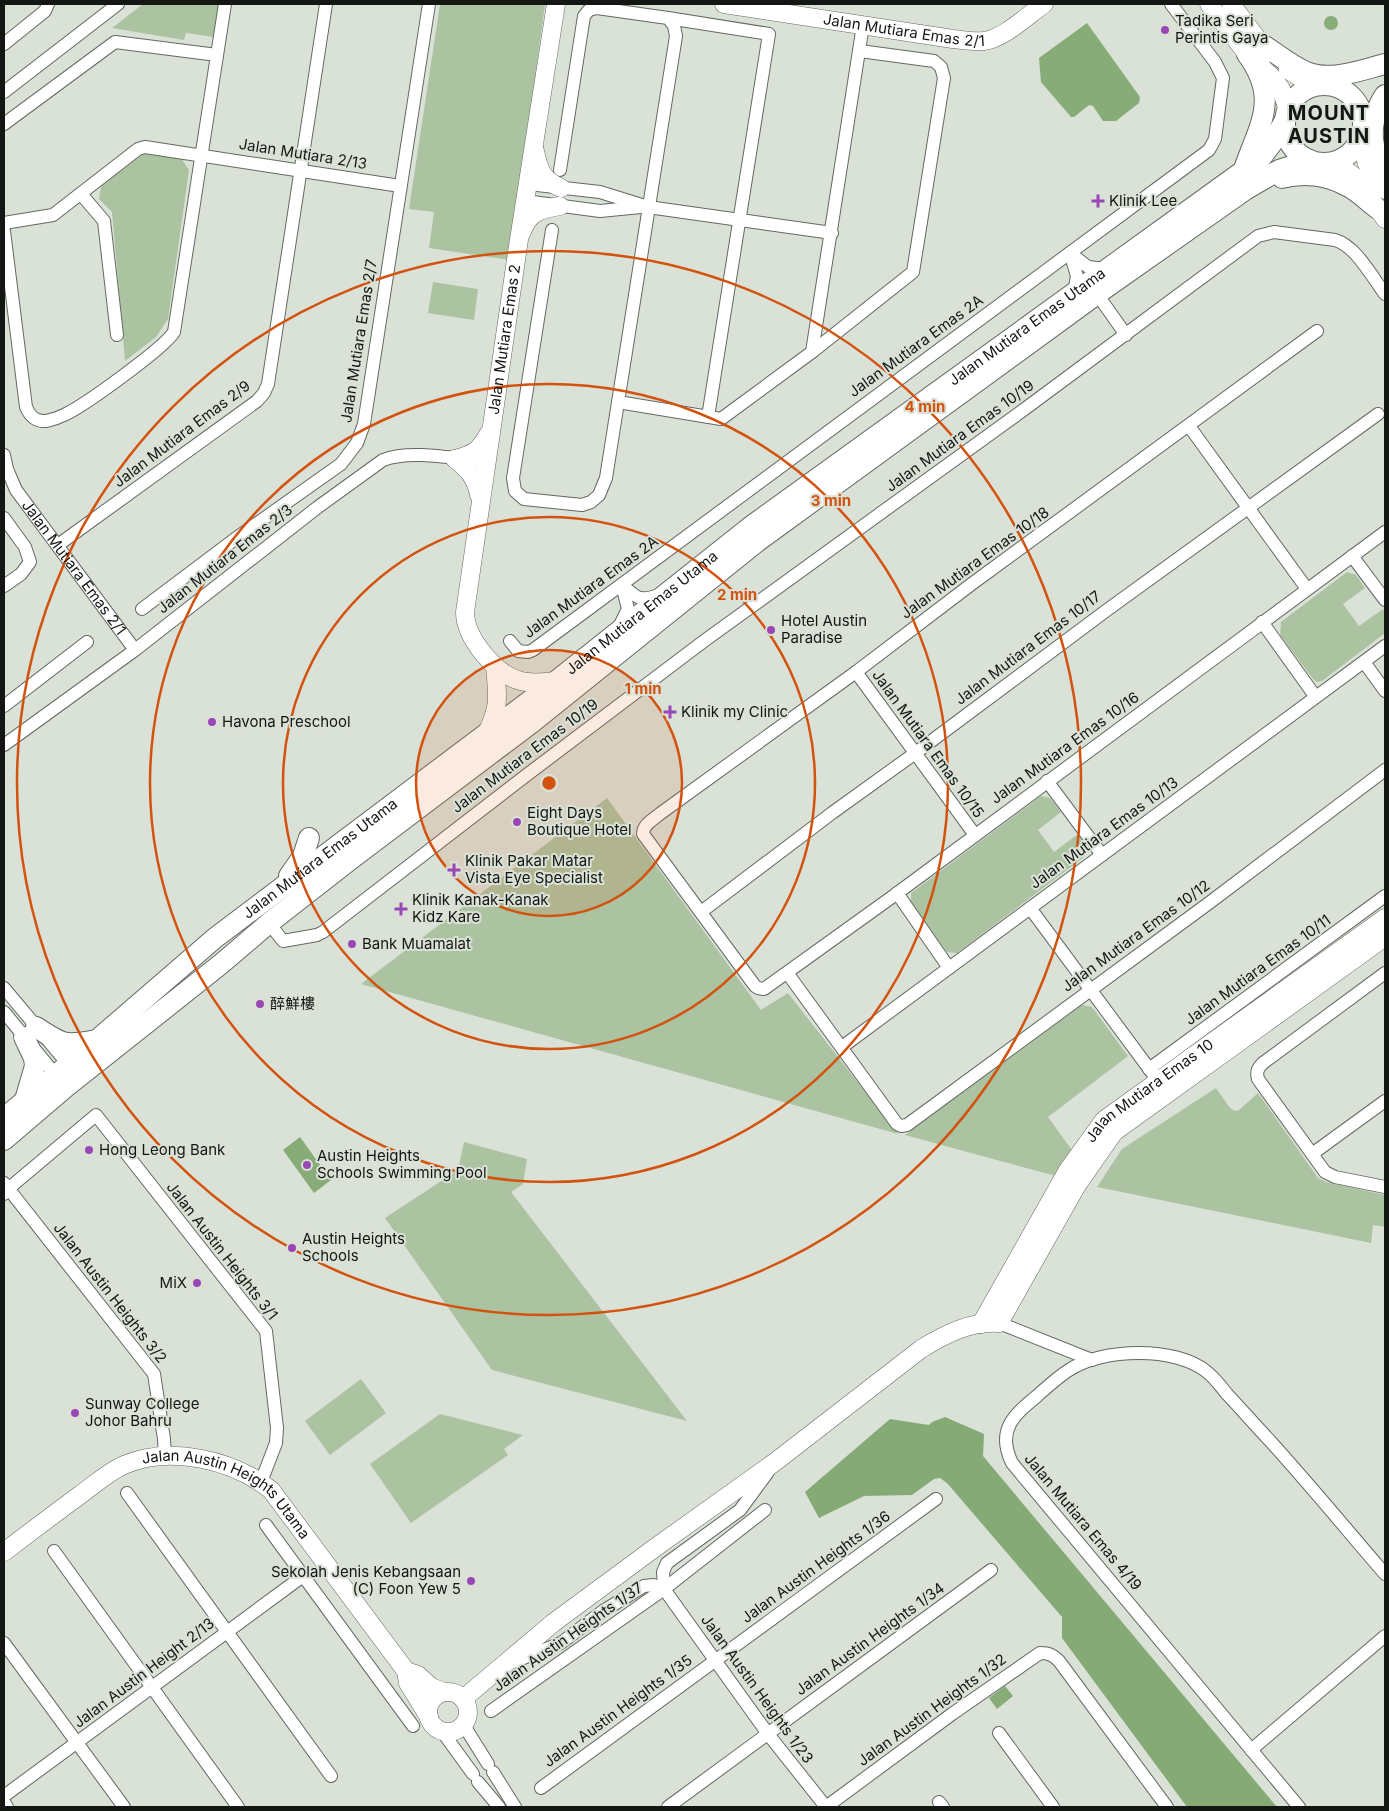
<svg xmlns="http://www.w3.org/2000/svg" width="1389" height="1811" font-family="Inter,'Noto Sans SC',sans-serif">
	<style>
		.green { fill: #abc3a1 }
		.forest { fill: #85aa76 }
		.water { fill: #87ac78 }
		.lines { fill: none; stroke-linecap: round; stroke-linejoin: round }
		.street-casing { stroke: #636960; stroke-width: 14 }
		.secondary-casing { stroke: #636960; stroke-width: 19 }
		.primary-casing { stroke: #636960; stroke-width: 22 }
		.street { stroke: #fff; stroke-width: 12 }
		.secondary { stroke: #fff; stroke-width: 18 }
		.primary { stroke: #fff; stroke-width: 20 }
		.ring { fill: none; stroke: #d3520d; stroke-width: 2.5 }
		.poi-dot { fill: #9a47b6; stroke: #dae1d7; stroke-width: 2 }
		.labels { text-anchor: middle; stroke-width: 4; stroke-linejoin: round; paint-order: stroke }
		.poi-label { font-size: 15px; fill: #141613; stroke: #dae1d7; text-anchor: start }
		.street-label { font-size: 15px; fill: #141613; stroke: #dae1d7 }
		.district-label { font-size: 20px; font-weight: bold; letter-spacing: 1px; fill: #141613; stroke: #dae1d7 }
		.centre { fill: #d3520d; stroke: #dae1d7; stroke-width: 2.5 }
		.ring-label { font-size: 15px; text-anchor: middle; font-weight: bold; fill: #d3520d; stroke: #dae1d7; stroke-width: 4; stroke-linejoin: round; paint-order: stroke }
	</style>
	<rect width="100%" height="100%" fill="#dae1d7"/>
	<!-- green -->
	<g class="green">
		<polygon points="143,4 220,4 214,37 186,33 184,40 112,28"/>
		<polygon points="440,4 545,5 510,260 429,248 434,212 409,209"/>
		<polygon points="143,154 181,158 189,170 168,319 156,337 125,361 112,212 99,199 101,186"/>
		<polygon points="433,282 478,289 474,320 428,313"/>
		<polygon points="1347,572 1356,575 1365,588 1343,604 1359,626 1383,609 1385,613 1385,633 1322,681 1317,682 1313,679 1280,635 1281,622"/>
		<path d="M1041,796L1050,798L1061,812L1038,830L1054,852L1078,834C1083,843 1090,848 1084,857L957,953L947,952L911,904V893Z"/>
		<polygon points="607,798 761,1010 788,993 898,1134 361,984"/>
		<polygon points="1082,1005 1092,1007 1128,1056 1048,1117 1074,1153 1056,1176 905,1135"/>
		<polygon points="1216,1088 1230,1108 1235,1111 1239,1110 1258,1093 1318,1178 1326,1182 1385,1195 1385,1227 1373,1225 1371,1243 1097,1187 1122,1149"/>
		<polygon points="464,1142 527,1159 523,1184 511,1192 687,1421 492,1370 385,1218 458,1170"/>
		<polygon points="361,1379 386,1413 330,1455 305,1421"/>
		<polygon points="440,1414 523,1435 504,1449 508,1455 411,1523 370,1464"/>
	</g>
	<!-- forest -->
	<polygon class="forest" points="945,1417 984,1434 983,1456 1277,1807 1187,1807 1062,1638 1062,1617 947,1483 940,1478 934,1479 912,1495 864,1496 819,1518 805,1492 890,1419 929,1425 932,1422"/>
	<!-- water -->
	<g class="water">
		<circle cx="1331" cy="23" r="7"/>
		<polygon points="1087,23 1140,97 1139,103 1116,121 1103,121 1093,106 1089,105 1074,117 1071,117 1041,82 1039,58"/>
		<polygon points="300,1137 331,1180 314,1193 283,1150"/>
		<polygon points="1005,1686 1013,1696 997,1709 989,1698"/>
	</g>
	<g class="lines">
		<defs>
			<g id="street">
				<polyline points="668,18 769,34 708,417"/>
				<polyline points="4,44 45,11 48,4"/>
				<polyline points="4,92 118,4"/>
				<polyline points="4,124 115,42 217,55"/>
				<polyline points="528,184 600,192 648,207 832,233"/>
				<polyline points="81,194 104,221 117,335"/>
				<polyline points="525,201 600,211 641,207"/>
				<polyline points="4,223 53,215 138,149 145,147 400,186"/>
				<polyline points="552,230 513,478 515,491 524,499 582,505 591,502 599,495 606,478 676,36 674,26 668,18 597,8 589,10 584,16 560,170"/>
				<path d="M4,231L26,407C30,416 35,422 46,421C52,420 58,418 64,415C84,406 164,348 174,332L225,4"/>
				<polyline points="1070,253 1077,276 1074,293"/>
				<polyline points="1070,253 1088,267 1106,269"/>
				<polyline points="1097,294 1126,335"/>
				<path d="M1317,331L973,583L856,672L661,813C654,819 643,824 643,834L755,986L758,988L764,989L892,897L1385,532"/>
				<polyline points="812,352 863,25"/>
				<polyline points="618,402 721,419 812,352 913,272 944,78 941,67 934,61 860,51"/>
				<polyline points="1189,426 1307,589"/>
				<path id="s1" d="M4,455L7,469L16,490L135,650"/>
				<polyline points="4,518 25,547 30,562 21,574 4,586"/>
				<polyline points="58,545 257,401 264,393 268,384 326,4"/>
				<polyline points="1352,556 1385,600"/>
				<path d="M622,585C637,598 639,602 659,595"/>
				<polyline points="142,609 235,539 341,464 357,443 364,424 429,4"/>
				<polyline points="1262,622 1315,696"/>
				<polyline points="619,627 628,609 622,585"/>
				<polyline points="510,641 518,651 528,652 533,650 1209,150 1215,139 1223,78 1215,62 1171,4"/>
				<polyline points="1364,662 1385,691"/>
				<polyline points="856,672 975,835"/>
				<polyline points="4,706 87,642"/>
				<path d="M4,745L135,650L318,507L383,460C412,449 455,459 486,462"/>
				<polyline points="1047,781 1102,855"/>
				<polyline points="897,893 949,968"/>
				<polyline points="1030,908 1153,1074"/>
				<polyline points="701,912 832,813 914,754 1107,610 1378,414"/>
				<path d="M269,923L283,941L317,935L323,932L528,774L704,641L1026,408L1258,236L1274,232L1335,240C1356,246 1372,277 1385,294"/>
				<path d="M1385,973L1263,1063C1258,1068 1256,1071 1258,1079L1325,1172L1335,1177L1385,1187"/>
				<polyline points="788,974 897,1124 901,1126 907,1125 1209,903 1385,770"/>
				<polyline points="4,988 72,1069"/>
				<polyline points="4,1012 59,1079"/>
				<polyline points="842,1047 1385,646"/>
				<polyline points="1149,1069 1385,896"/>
				<polyline points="1312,1154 1385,1101"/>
				<polyline points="4,1183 154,1374 164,1439 165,1457"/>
				<polyline points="4,1194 8,1189 96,1115 266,1331 277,1428 276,1443 261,1482"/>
				<polyline points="999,1323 1092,1360"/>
				<polyline points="127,1493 331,1776"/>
				<polyline points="266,1525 413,1726"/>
				<polyline points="54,1551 238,1807"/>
				<polyline points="664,1589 768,1734 826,1807"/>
				<polyline points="664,1589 663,1572 667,1563 740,1510 768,1472"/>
				<polyline points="4,1643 124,1807"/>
				<polyline points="511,1663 561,1643 603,1611 644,1586 654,1585 664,1589"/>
				<polyline points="491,1711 664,1589 765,1510"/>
				<polyline points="463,1724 488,1764"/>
				<polyline points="441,1730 473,1774"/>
				<polyline points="999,1733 1053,1807"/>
				<polyline points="1251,1750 1385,1636"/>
				<polyline points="493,1772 515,1807"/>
				<polyline points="478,1782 499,1807"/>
				<polyline points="541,1788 936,1499"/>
				<polyline points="4,1796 303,1576"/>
				<polyline points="4,1802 7,1807"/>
				<polyline points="939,1802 943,1807"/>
				<polyline points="668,1807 991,1570"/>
				<path d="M826,1807L952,1714L1040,1653C1049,1653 1053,1655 1059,1661L1167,1807"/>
				<path d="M1299,1807L1012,1463C996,1430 1014,1415 1037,1396C1047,1387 1058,1377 1069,1370C1102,1348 1176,1346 1207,1372C1215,1378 1221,1387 1227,1394C1242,1410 1256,1426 1271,1442C1310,1485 1347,1530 1385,1574"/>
			</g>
			<g id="secondary">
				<path id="s2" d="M724,4L953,39C963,40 974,42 984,41C1003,39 1028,15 1044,4"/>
				<polyline points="1209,4 1247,54 1273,78 1281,89 1288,110"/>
				<polyline points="1231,4 1268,53"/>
				<polyline points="1288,70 1314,86"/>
				<polyline points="1360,139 1367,164 1385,190"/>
				<path d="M535,151C539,171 543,180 561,188"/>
				<polyline points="1330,163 1344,169 1356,178 1385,219"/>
				<path d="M522,232C528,212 542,209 560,206"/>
				<path d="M455,459C468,469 476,478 479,495"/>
				<path d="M455,459C474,454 479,451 489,433"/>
				<path id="s3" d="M556,681C545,682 532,684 521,681C496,675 465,638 465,612L518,246L556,4"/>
				<path d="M486,735C500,705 498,699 495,668"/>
				<path id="s4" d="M981,1324L1068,1170L1104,1120L1385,918"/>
				<path id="s5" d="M4,1552C29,1533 54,1514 80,1495C94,1485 108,1472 124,1465C171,1445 233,1460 271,1490L406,1671L408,1683L429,1717"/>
				<polyline points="406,1671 418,1675 431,1687 444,1692"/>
				<circle cx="448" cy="1712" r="20"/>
				<path d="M463,1699L553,1623L656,1547L775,1462L921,1349C945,1334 971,1321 999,1323L1077,1185L1114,1132L1385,937"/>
			</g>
			<g id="primary">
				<path d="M1260,43C1275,52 1290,65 1306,72C1331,82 1361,70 1385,64"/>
				<circle cx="1324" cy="124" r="39"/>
				<path d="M1385,95C1376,108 1370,128 1374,145C1376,155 1382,165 1385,175"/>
				<path d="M1244,169C1260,123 1280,99 1247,54"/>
				<path d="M1282,178C1303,172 1327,175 1347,186C1358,191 1368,202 1378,209"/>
				<polyline points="289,876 303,856 309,838"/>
				<path d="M36,1027C63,1045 65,1046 97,1040"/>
				<polyline points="24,1037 34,1058 35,1066 25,1100"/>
				<path id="s6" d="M4,1118L68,1065L215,938L556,681L750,527L1261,158L1273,142L1285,120"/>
				<polyline points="4,1140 66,1087 221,964 269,923 351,859 534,721 758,541 1097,294 1245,190 1279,170 1310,160"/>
			</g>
		</defs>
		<!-- street casing -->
		<use href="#street" class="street-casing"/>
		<!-- secondary casing -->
		<use href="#secondary" class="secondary-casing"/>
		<!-- primary casing -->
		<use href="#primary" class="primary-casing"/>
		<!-- street -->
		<use href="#street" class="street"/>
		<!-- secondary -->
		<use href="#secondary" class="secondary"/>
		<!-- primary -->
		<use href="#primary" class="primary"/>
	</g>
	<!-- distance rings -->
	<circle cx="549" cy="783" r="133" fill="#d3520d" fill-opacity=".12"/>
	<g class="ring">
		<circle cx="549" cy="783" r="133"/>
		<circle cx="549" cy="783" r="266"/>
		<circle cx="549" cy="783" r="399"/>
		<circle cx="549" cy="783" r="532"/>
	</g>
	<!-- markers -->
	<g class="poi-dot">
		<circle cx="1165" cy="30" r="5"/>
		<path d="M1095.5 193.5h5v5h5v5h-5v5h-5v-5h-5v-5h5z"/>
		<circle cx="771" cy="630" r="5"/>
		<path d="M667.5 704.5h5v5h5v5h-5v5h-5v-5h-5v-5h5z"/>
		<circle cx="212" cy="722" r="5"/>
		<circle cx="517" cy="822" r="5"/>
		<path d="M451.5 862.5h5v5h5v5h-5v5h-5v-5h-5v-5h5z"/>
		<path d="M398.5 901.5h5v5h5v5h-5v5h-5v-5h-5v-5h5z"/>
		<circle cx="352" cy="944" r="5"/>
		<circle cx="260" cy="1004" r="5"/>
		<circle cx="89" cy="1150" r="5"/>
		<circle cx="307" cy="1165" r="5"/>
		<circle cx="292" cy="1248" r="5"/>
		<circle cx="197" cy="1283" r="5"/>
		<circle cx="75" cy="1413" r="5"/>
		<circle cx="471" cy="1581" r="5"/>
	</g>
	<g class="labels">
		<!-- poi labels -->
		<g class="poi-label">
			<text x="1175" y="26">Tadika Seri<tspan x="1175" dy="17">Perintis Gaya</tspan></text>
			<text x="1109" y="206">Klinik Lee</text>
			<text x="781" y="626">Hotel Austin<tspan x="781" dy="17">Paradise</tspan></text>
			<text x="681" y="717">Klinik my Clinic</text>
			<text x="222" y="727">Havona Preschool</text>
			<text x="527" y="818">Eight Days<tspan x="527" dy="17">Boutique Hotel</tspan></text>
			<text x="465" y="866">Klinik Pakar Matar<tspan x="465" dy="17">Vista Eye Specialist</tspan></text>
			<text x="412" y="905">Klinik Kanak-Kanak<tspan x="412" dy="17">Kidz Kare</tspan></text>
			<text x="362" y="949">Bank Muamalat</text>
			<text x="270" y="1009">醉鮮樓</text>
			<text x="99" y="1155">Hong Leong Bank</text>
			<text x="317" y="1161">Austin Heights<tspan x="317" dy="17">Schools Swimming Pool</tspan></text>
			<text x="302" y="1244">Austin Heights<tspan x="302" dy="17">Schools</tspan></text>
			<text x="187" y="1288" text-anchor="end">MiX</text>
			<text x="85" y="1409">Sunway College<tspan x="85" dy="17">Johor Bahru</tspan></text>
			<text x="461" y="1577" text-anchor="end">Sekolah Jenis Kebangsaan<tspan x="461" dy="17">(C) Foon Yew 5</tspan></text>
		</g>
		<!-- street labels -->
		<g class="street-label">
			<text dy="5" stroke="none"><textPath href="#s2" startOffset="182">Jalan Mutiara Emas 2/1</textPath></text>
			<text transform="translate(303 154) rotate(9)" y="5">Jalan Mutiara 2/13</text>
			<text dy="5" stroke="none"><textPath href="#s6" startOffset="1294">Jalan Mutiara Emas Utama</textPath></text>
			<text dy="5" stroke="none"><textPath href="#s3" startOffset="404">Jalan Mutiara Emas 2</textPath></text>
			<text transform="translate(359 341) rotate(-81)" y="5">Jalan Mutiara Emas 2/7</text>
			<text transform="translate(916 346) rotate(-36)" y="5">Jalan Mutiara Emas 2A</text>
			<text transform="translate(182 434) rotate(-37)" y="5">Jalan Mutiara Emas 2/9</text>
			<text transform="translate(960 436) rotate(-36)" y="5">Jalan Mutiara Emas 10/19</text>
			<text transform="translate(225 559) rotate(-38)" y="5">Jalan Mutiara Emas 2/3</text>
			<text transform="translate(975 563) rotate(-36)" y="5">Jalan Mutiara Emas 10/18</text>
			<text dy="5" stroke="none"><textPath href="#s1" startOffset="134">Jalan Mutiara Emas 2/1</textPath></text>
			<text transform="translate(591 587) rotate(-36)" y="5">Jalan Mutiara Emas 2A</text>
			<text dy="5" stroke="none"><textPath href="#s6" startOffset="814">Jalan Mutiara Emas Utama</textPath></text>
			<text transform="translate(1028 648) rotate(-37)" y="5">Jalan Mutiara Emas 10/17</text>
			<text transform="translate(928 744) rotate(54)" y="5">Jalan Mutiara Emas 10/15</text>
			<text transform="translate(1065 748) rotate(-36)" y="5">Jalan Mutiara Emas 10/16</text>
			<text transform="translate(525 756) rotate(-37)" y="5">Jalan Mutiara Emas 10/19</text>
			<text transform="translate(1104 833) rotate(-36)" y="5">Jalan Mutiara Emas 10/13</text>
			<text dy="5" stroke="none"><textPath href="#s6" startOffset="409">Jalan Mutiara Emas Utama</textPath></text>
			<text transform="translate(1136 936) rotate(-36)" y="5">Jalan Mutiara Emas 10/12</text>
			<text transform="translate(1258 970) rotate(-36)" y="5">Jalan Mutiara Emas 10/11</text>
			<text dy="5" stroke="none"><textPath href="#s4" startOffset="292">Jalan Mutiara Emas 10</textPath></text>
			<text transform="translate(222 1251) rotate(52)" y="5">Jalan Austin Heights 3/1</text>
			<text transform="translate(110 1293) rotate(52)" y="5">Jalan Austin Heights 3/2</text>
			<text dy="5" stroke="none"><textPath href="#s5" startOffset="265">Jalan Austin Heights Utama</textPath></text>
			<text transform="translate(1083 1522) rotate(50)" y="5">Jalan Mutiara Emas 4/19</text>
			<text transform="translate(816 1567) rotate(-36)" y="5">Jalan Austin Heights 1/36</text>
			<text transform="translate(568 1637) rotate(-35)" y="5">Jalan Austin Heights 1/37</text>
			<text transform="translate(870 1639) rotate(-36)" y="5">Jalan Austin Heights 1/34</text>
			<text transform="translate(144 1673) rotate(-37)" y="5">Jalan Austin Height 2/13</text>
			<text transform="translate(757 1689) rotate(54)" y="5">Jalan Austin Heights 1/23</text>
			<text transform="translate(932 1710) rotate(-36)" y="5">Jalan Austin Heights 1/32</text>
			<text transform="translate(618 1711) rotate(-36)" y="5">Jalan Austin Heights 1/35</text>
		</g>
		<!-- district labels -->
		<g class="district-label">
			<text x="1329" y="120">MOUNT<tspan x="1329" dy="23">AUSTIN</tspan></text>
		</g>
	</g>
	<circle cx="549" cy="783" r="8" class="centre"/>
	<g class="ring-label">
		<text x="925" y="412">4 min</text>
		<text x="831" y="506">3 min</text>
		<text x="737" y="600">2 min</text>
		<text x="643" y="694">1 min</text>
	</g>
	<!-- border -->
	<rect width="1389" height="1811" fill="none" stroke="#141613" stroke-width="10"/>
</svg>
